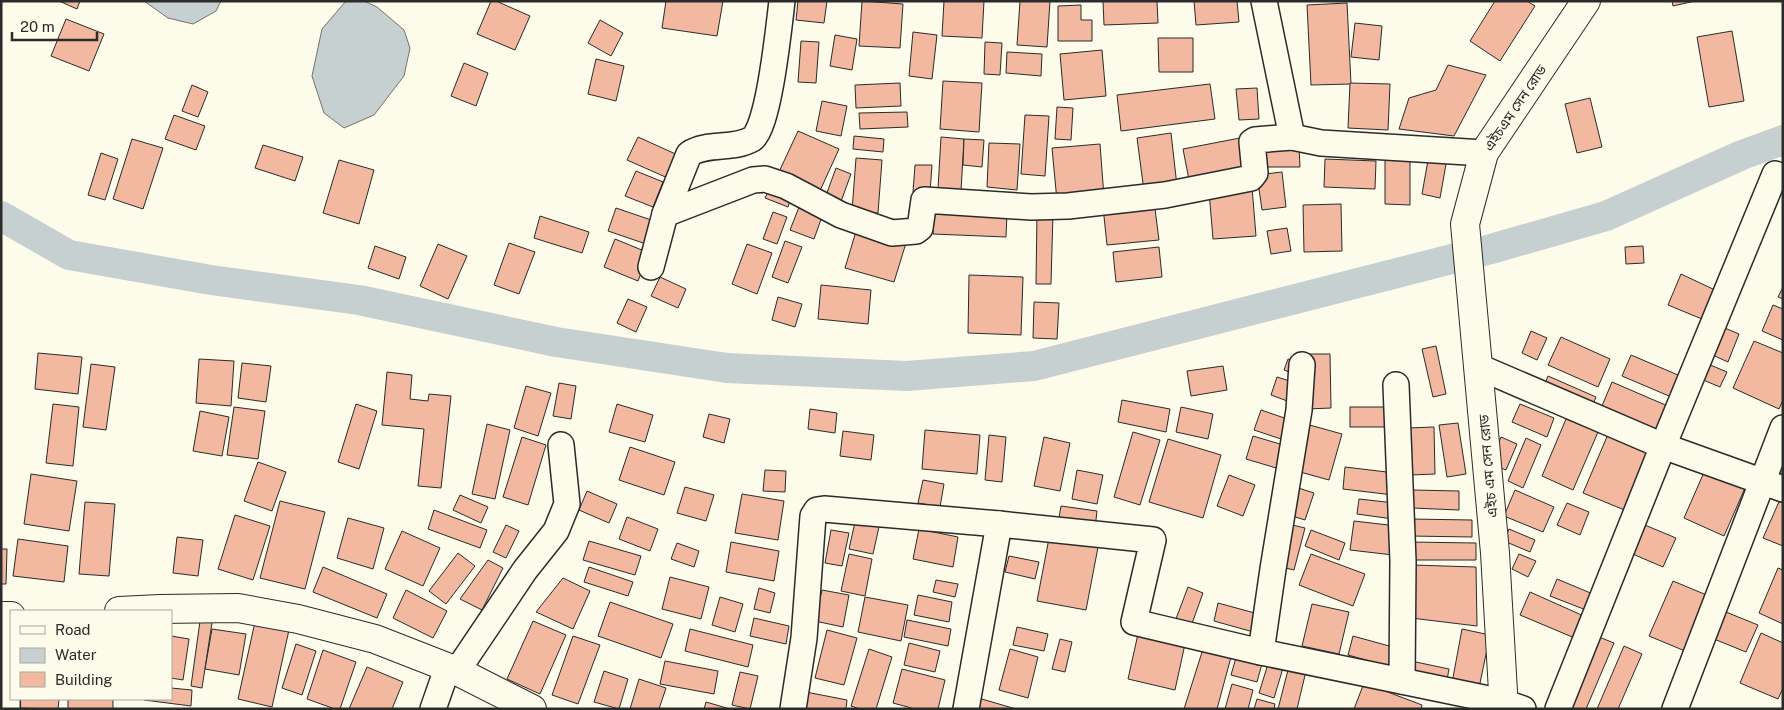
<svg xmlns="http://www.w3.org/2000/svg" width="1784" height="710" font-family="'Public Sans','Noto Sans Bengali',sans-serif">
	<style>
		.water { fill: #c7d0d0; stroke: #74746e }
		.lines { fill: none; stroke-linecap: round; stroke-linejoin: round }
		.canal { stroke: #c7d0d0; stroke-width: 30 }
		.building { fill: #f2b8a0; stroke: #2b2b2b }
		.minor-casing { stroke: #2b2b2b; stroke-width: 28 }
		.tertiary-casing { stroke: #2b2b2b; stroke-width: 30 }
		.secondary-casing { stroke: #2b2b2b; stroke-width: 30 }
		.minor { stroke: #fdfbea; stroke-width: 25 }
		.tertiary { stroke: #fdfbea; stroke-width: 28 }
		.secondary { stroke: #fdfbea; stroke-width: 28 }
		.labels { text-anchor: middle; stroke-width: 4; stroke-linejoin: round; paint-order: stroke }
		.street-label { font-size: 14px; fill: #2b2b2b; stroke: #fdfbea }
	</style>
	<rect width="100%" height="100%" fill="#fdfbea"/>
	<!-- water -->
	<g class="water">
		<polygon points="144,1 221,1 216,11 193,24 168,18"/>
		<polygon points="346,1 364,1 377,7 404,30 410,48 404,76 374,115 344,128 324,113 312,76 322,29"/>
	</g>
	<g class="lines">
		<!-- canal -->
		<polyline class="canal" points="1,216 69,255 211,280 359,300 556,342 727,368 907,376 1034,366 1491,249 1606,216 1742,155 1783,140"/>
	</g>
	<!-- building -->
	<g class="building">
		<polygon points="59,1 80,1 77,9"/>
		<polygon points="491,1 496,1 530,16 515,50 477,34"/>
		<polygon points="666,1 723,1 717,36 662,28"/>
		<polygon points="798,1 827,1 824,23 796,20"/>
		<polygon points="862,1 903,4 900,48 859,46"/>
		<polygon points="944,1 984,1 982,38 942,36"/>
		<polygon points="1020,1 1050,1 1047,47 1017,45"/>
		<polygon points="1103,1 1157,1 1158,23 1104,25"/>
		<polygon points="1194,1 1237,1 1239,22 1196,25"/>
		<polygon points="1495,1 1527,1 1535,6 1500,61 1470,41"/>
		<polygon points="1672,1 1695,1 1673,6"/>
		<polygon points="1347,3 1351,84 1311,85 1307,5"/>
		<polygon points="1081,5 1081,20 1092,20 1092,41 1058,41 1058,6"/>
		<polygon points="66,19 104,34 89,71 51,56"/>
		<polygon points="600,20 623,33 611,56 588,43"/>
		<polygon points="1355,23 1382,26 1379,60 1351,57"/>
		<polygon points="1732,31 1744,101 1709,107 1697,37"/>
		<polygon points="913,32 937,35 932,79 909,76"/>
		<polygon points="835,35 857,39 852,70 830,66"/>
		<polygon points="1158,38 1193,38 1193,72 1159,72"/>
		<polygon points="801,41 819,42 816,83 798,82"/>
		<polygon points="985,42 1002,43 1000,75 984,74"/>
		<polygon points="1102,50 1106,96 1064,100 1060,54"/>
		<polygon points="1007,52 1042,54 1041,76 1006,73"/>
		<polygon points="596,59 624,66 616,101 588,94"/>
		<polygon points="464,63 488,73 476,106 451,96"/>
		<polygon points="1448,65 1486,75 1454,136 1399,129 1409,98 1436,90"/>
		<polygon points="943,81 982,83 979,132 940,129"/>
		<polygon points="900,83 901,106 856,108 855,85"/>
		<polygon points="1350,83 1390,84 1388,130 1348,128"/>
		<polygon points="1210,84 1215,119 1121,131 1117,95"/>
		<polygon points="192,85 208,92 198,117 182,111"/>
		<polygon points="1257,88 1259,119 1239,120 1236,89"/>
		<polygon points="1590,98 1602,147 1577,153 1565,104"/>
		<polygon points="822,101 847,106 841,136 816,131"/>
		<polygon points="1057,107 1073,108 1071,140 1055,139"/>
		<polygon points="907,112 908,127 860,129 859,113"/>
		<polygon points="174,115 205,126 196,150 165,139"/>
		<polygon points="1025,115 1049,116 1045,176 1021,174"/>
		<polygon points="798,131 839,149 819,193 778,174"/>
		<polygon points="1171,133 1177,186 1144,191 1137,138"/>
		<polygon points="854,136 884,139 883,152 853,149"/>
		<polygon points="638,137 680,156 670,179 627,160"/>
		<polygon points="941,137 964,139 961,191 938,189"/>
		<polygon points="1240,138 1247,174 1190,185 1183,149"/>
		<polygon points="132,139 163,148 143,209 113,199"/>
		<polygon points="964,139 984,140 982,167 963,165"/>
		<polygon points="989,143 1020,144 1017,190 987,187"/>
		<polygon points="1100,144 1104,197 1057,201 1052,148"/>
		<polygon points="263,145 303,157 295,181 255,168"/>
		<polygon points="1299,146 1300,167 1260,167 1259,147"/>
		<polygon points="1430,149 1448,153 1440,198 1422,194"/>
		<polygon points="101,153 118,159 105,200 88,195"/>
		<polygon points="1385,156 1410,156 1410,205 1385,204"/>
		<polygon points="856,158 882,160 878,213 852,211"/>
		<polygon points="1325,159 1376,161 1375,189 1324,187"/>
		<polygon points="339,160 374,170 359,224 323,213"/>
		<polygon points="915,165 932,165 930,193 913,192"/>
		<polygon points="836,168 851,174 839,207 824,201"/>
		<polygon points="636,171 663,182 653,207 625,196"/>
		<polygon points="1282,172 1286,207 1262,210 1257,175"/>
		<polygon points="770,187 792,195 788,207 765,198"/>
		<polygon points="1252,187 1256,236 1213,239 1209,191"/>
		<polygon points="1154,201 1159,240 1107,245 1103,207"/>
		<polygon points="801,202 824,211 814,239 790,230"/>
		<polygon points="1341,204 1342,251 1304,252 1303,205"/>
		<polygon points="616,208 657,222 649,245 608,231"/>
		<polygon points="934,211 1007,214 1006,237 933,234"/>
		<polygon points="773,212 787,217 777,244 763,239"/>
		<polygon points="1037,213 1053,213 1051,284 1036,284"/>
		<polygon points="540,216 589,232 582,253 534,238"/>
		<polygon points="857,228 906,243 894,282 845,268"/>
		<polygon points="1287,228 1291,251 1271,254 1267,231"/>
		<polygon points="615,239 649,253 638,281 604,267"/>
		<polygon points="785,241 802,247 788,283 772,277"/>
		<polygon points="509,243 535,252 519,294 494,285"/>
		<polygon points="438,244 467,256 448,299 420,286"/>
		<polygon points="747,244 772,253 757,294 732,284"/>
		<polygon points="375,246 406,257 399,279 368,268"/>
		<polygon points="1643,246 1644,263 1626,264 1625,247"/>
		<polygon points="1159,247 1162,277 1116,282 1113,252"/>
		<polygon points="1681,274 1715,290 1702,319 1668,305"/>
		<polygon points="969,275 1023,277 1021,335 968,333"/>
		<polygon points="660,277 686,289 678,308 651,296"/>
		<polygon points="821,285 871,290 868,324 818,319"/>
		<polygon points="1783,287 1783,299 1778,297"/>
		<polygon points="778,297 802,304 795,327 772,320"/>
		<polygon points="628,299 647,307 636,332 617,323"/>
		<polygon points="1034,302 1059,303 1057,339 1033,338"/>
		<polygon points="1773,305 1783,309 1783,340 1762,331"/>
		<polygon points="1720,326 1739,334 1728,362 1708,353"/>
		<polygon points="1531,331 1547,338 1537,360 1522,353"/>
		<polygon points="1561,337 1610,359 1598,387 1548,365"/>
		<polygon points="1754,341 1783,353 1783,400 1779,409 1733,388"/>
		<polygon points="1436,346 1446,394 1433,397 1422,349"/>
		<polygon points="38,353 82,357 78,394 35,389"/>
		<polygon points="1306,354 1330,354 1331,408 1307,409"/>
		<polygon points="1631,355 1685,378 1676,399 1622,376"/>
		<polygon points="199,359 234,361 231,406 196,403"/>
		<polygon points="1288,359 1299,363 1294,374 1284,370"/>
		<polygon points="1703,362 1727,372 1720,387 1696,377"/>
		<polygon points="242,363 271,366 266,402 238,398"/>
		<polygon points="91,364 115,367 106,430 83,427"/>
		<polygon points="1223,366 1227,390 1191,396 1187,371"/>
		<polygon points="387,372 412,375 410,399 428,401 429,394 451,396 441,488 418,486 424,429 382,425"/>
		<polygon points="1548,376 1596,397 1590,412 1542,391"/>
		<polygon points="1277,377 1296,383 1290,402 1271,395"/>
		<polygon points="1612,382 1670,407 1657,438 1599,413"/>
		<polygon points="559,383 576,386 571,419 553,416"/>
		<polygon points="526,386 551,393 538,436 514,428"/>
		<polygon points="1122,400 1170,409 1166,432 1118,422"/>
		<polygon points="53,404 79,407 73,466 46,463"/>
		<polygon points="356,404 377,411 359,469 338,462"/>
		<polygon points="617,404 653,415 645,442 609,432"/>
		<polygon points="1520,404 1554,418 1547,437 1512,422"/>
		<polygon points="234,407 265,411 258,459 227,455"/>
		<polygon points="1181,407 1213,414 1208,439 1176,432"/>
		<rect x="1350" y="407" width="39" height="20"/>
		<polygon points="810,409 837,413 835,433 808,429"/>
		<polygon points="1261,410 1296,422 1290,442 1254,430"/>
		<polygon points="200,411 229,417 222,456 193,451"/>
		<polygon points="709,414 730,419 724,443 703,437"/>
		<polygon points="1566,419 1598,432 1573,490 1542,476"/>
		<polygon points="1458,423 1466,474 1447,477 1439,425"/>
		<polygon points="487,424 510,430 495,499 472,494"/>
		<polygon points="1306,424 1342,434 1329,480 1293,470"/>
		<polygon points="1434,427 1435,474 1410,475 1408,428"/>
		<polygon points="925,430 980,435 977,474 922,469"/>
		<polygon points="843,431 874,435 871,460 840,456"/>
		<polygon points="1133,432 1160,440 1140,505 1114,497"/>
		<polygon points="1609,432 1653,451 1627,511 1583,493"/>
		<polygon points="989,435 1006,437 1002,482 985,480"/>
		<polygon points="1253,436 1290,447 1283,470 1246,459"/>
		<polygon points="522,437 546,445 528,505 503,497"/>
		<polygon points="1044,437 1070,443 1060,491 1034,486"/>
		<polygon points="1501,437 1517,444 1506,470 1490,464"/>
		<polygon points="1526,438 1541,445 1523,488 1508,481"/>
		<polygon points="1168,439 1221,455 1203,518 1149,502"/>
		<polygon points="630,447 675,462 664,495 619,480"/>
		<polygon points="258,462 286,472 272,511 244,501"/>
		<polygon points="1778,464 1783,466 1783,483 1772,479"/>
		<polygon points="1345,467 1395,473 1393,495 1343,489"/>
		<polygon points="765,470 786,471 785,492 763,491"/>
		<polygon points="1077,470 1103,475 1097,504 1072,499"/>
		<polygon points="1705,470 1745,488 1724,536 1684,518"/>
		<polygon points="31,474 77,481 69,531 24,524"/>
		<polygon points="1229,475 1255,485 1243,516 1217,506"/>
		<polygon points="923,480 944,484 940,507 918,503"/>
		<polygon points="685,487 714,495 706,521 677,513"/>
		<polygon points="1295,487 1314,493 1305,520 1286,514"/>
		<polygon points="1412,490 1459,491 1459,510 1412,508"/>
		<polygon points="1515,490 1554,507 1543,532 1504,516"/>
		<polygon points="587,491 617,504 609,523 579,510"/>
		<polygon points="742,494 784,501 778,540 735,533"/>
		<polygon points="460,495 488,507 481,523 453,510"/>
		<polygon points="1782,495 1783,495 1783,546 1763,538"/>
		<polygon points="1359,499 1395,503 1393,519 1357,514"/>
		<polygon points="280,501 325,512 305,589 260,578"/>
		<polygon points="85,502 115,504 109,576 79,574"/>
		<polygon points="1567,503 1589,512 1580,535 1557,525"/>
		<polygon points="1061,506 1097,511 1095,528 1058,523"/>
		<polygon points="434,510 487,530 480,548 428,529"/>
		<polygon points="235,515 270,526 253,580 218,569"/>
		<polygon points="627,517 658,529 650,551 619,539"/>
		<polygon points="348,518 384,528 373,569 337,558"/>
		<polygon points="1410,519 1472,520 1472,537 1410,536"/>
		<polygon points="1354,521 1397,526 1393,555 1350,550"/>
		<polygon points="855,522 879,527 873,554 849,549"/>
		<polygon points="1640,523 1676,538 1663,567 1628,552"/>
		<polygon points="1288,524 1305,528 1294,570 1277,566"/>
		<polygon points="506,525 519,531 506,558 493,552"/>
		<polygon points="919,529 958,537 953,567 913,559"/>
		<polygon points="1509,529 1535,540 1530,552 1504,541"/>
		<polygon points="831,530 849,533 842,566 825,563"/>
		<polygon points="1311,530 1345,543 1339,560 1305,546"/>
		<polygon points="402,531 440,548 423,586 385,569"/>
		<polygon points="1050,533 1099,542 1086,610 1037,601"/>
		<polygon points="177,537 203,540 198,576 173,573"/>
		<polygon points="18,539 68,546 64,582 13,576"/>
		<polygon points="589,541 641,556 635,575 583,560"/>
		<polygon points="731,542 779,551 774,581 726,572"/>
		<polygon points="1408,542 1476,543 1476,560 1408,560"/>
		<polygon points="677,543 699,551 694,567 671,559"/>
		<polygon points="1,549 7,549 6,584 1,584"/>
		<polygon points="458,553 475,566 446,604 429,591"/>
		<polygon points="849,554 872,559 865,596 841,591"/>
		<polygon points="1311,554 1365,574 1353,606 1299,585"/>
		<polygon points="1519,554 1536,561 1528,577 1512,569"/>
		<polygon points="1009,556 1039,562 1035,579 1005,572"/>
		<polygon points="488,560 503,568 482,610 460,599"/>
		<polygon points="1412,565 1476,567 1477,626 1411,618"/>
		<polygon points="323,567 387,594 377,618 313,592"/>
		<polygon points="589,567 633,582 628,596 584,582"/>
		<polygon points="1778,568 1783,570 1783,624 1759,613"/>
		<polygon points="670,577 709,587 701,619 662,609"/>
		<polygon points="563,578 590,591 573,629 536,612"/>
		<polygon points="1557,579 1593,594 1586,610 1550,596"/>
		<polygon points="936,580 958,584 955,597 933,592"/>
		<polygon points="1673,581 1709,596 1685,651 1649,636"/>
		<polygon points="1188,587 1203,593 1190,629 1174,624"/>
		<polygon points="759,588 775,593 770,613 754,609"/>
		<polygon points="406,590 447,611 433,638 393,618"/>
		<polygon points="822,590 849,595 843,627 815,621"/>
		<polygon points="1530,592 1586,617 1577,639 1520,615"/>
		<polygon points="918,595 952,602 949,622 914,615"/>
		<polygon points="720,597 743,604 735,632 712,625"/>
		<polygon points="865,597 908,605 901,641 858,632"/>
		<polygon points="610,602 673,624 661,658 598,636"/>
		<polygon points="1218,603 1262,615 1257,633 1214,621"/>
		<polygon points="1312,604 1349,612 1339,654 1302,646"/>
		<polygon points="1721,610 1758,625 1746,652 1709,637"/>
		<polygon points="201,614 213,616 202,688 191,686"/>
		<polygon points="754,618 789,626 786,644 750,636"/>
		<polygon points="907,620 951,629 948,646 904,637"/>
		<polygon points="533,621 566,635 540,694 507,679"/>
		<polygon points="255,622 289,630 272,707 238,699"/>
		<polygon points="1017,627 1048,634 1044,651 1013,645"/>
		<polygon points="212,629 246,634 239,675 205,669"/>
		<polygon points="690,629 753,645 748,667 685,651"/>
		<polygon points="1462,629 1490,635 1479,688 1452,683"/>
		<polygon points="827,630 857,638 844,685 815,678"/>
		<polygon points="1761,633 1783,643 1783,688 1778,699 1740,683"/>
		<polygon points="1138,634 1185,644 1175,690 1128,679"/>
		<polygon points="171,636 189,639 183,680 171,678"/>
		<polygon points="573,636 600,645 578,704 552,695"/>
		<polygon points="1353,636 1400,649 1395,668 1348,655"/>
		<polygon points="1599,637 1614,643 1586,709 1575,709 1569,706"/>
		<polygon points="1060,639 1072,642 1065,672 1052,669"/>
		<polygon points="909,643 940,651 935,672 904,665"/>
		<polygon points="296,644 316,651 302,695 282,688"/>
		<polygon points="1624,646 1642,654 1618,709 1597,709"/>
		<polygon points="869,649 892,657 876,709 860,709 851,706"/>
		<polygon points="1010,649 1038,657 1028,698 999,690"/>
		<polygon points="1203,649 1231,657 1217,709 1184,709"/>
		<polygon points="323,650 356,662 340,709 335,709 307,699"/>
		<polygon points="1237,654 1263,660 1257,682 1231,675"/>
		<polygon points="665,661 718,671 714,694 660,684"/>
		<polygon points="1411,661 1449,669 1447,680 1409,672"/>
		<polygon points="1268,664 1283,668 1274,698 1259,693"/>
		<polygon points="1289,666 1306,671 1297,709 1278,709"/>
		<polygon points="367,667 403,682 392,709 349,709"/>
		<polygon points="902,669 945,680 938,709 915,709 893,703"/>
		<polygon points="604,671 628,679 619,709 594,702"/>
		<polygon points="740,672 758,676 750,709 732,705"/>
		<polygon points="639,679 666,688 659,709 630,709"/>
		<polygon points="1364,683 1422,705 1421,709 1354,709"/>
		<polygon points="1232,684 1253,690 1248,709 1225,709"/>
		<polygon points="171,688 192,690 191,706 144,700 145,699 171,699"/>
		<polygon points="806,692 847,700 846,709 803,709"/>
		<polygon points="975,697 1016,709 972,709"/>
		<polygon points="19,699 59,699 58,709 19,708"/>
		<rect x="68" y="699" width="45" height="10"/>
		<polygon points="1257,699 1275,704 1274,709 1254,709"/>
		<polygon points="706,702 730,709 704,709"/>
	</g>
	<g class="lines">
		<defs>
			<g id="minor">
				<polyline points="1264,1 1292,137 1321,143 1484,153"/>
				<path d="M665,214L689,154C708,142 733,150 752,139C769,128 779,25 782,1"/>
				<polyline points="651,267 665,214 753,180 765,179 786,186 841,215 892,233 916,231 920,228 924,200 1031,207 1068,206 1165,195 1251,178 1255,173 1252,142 1255,140 1292,137"/>
				<polyline points="1479,367 1663,446 1783,489"/>
				<polyline points="1396,385 1403,561 1402,681"/>
				<polyline points="1261,652 1273,569 1299,410 1302,365"/>
				<polyline points="457,671 525,570 556,531 567,504 561,445"/>
				<polyline points="7,709 8,616"/>
				<polyline points="433,709 447,669"/>
				<polyline points="793,709 804,638 813,516 817,510 824,509 999,524"/>
				<polyline points="966,709 999,524 1153,540 1134,622 1261,652 1503,702 1523,709"/>
				<polyline points="1558,709 1663,446 1775,174 1783,177"/>
				<polyline points="1675,709 1783,428"/>
			</g>
			<g id="tertiary">
				<polyline points="119,611 160,609 238,608 298,619 375,639 457,671 532,709"/>
				<polyline points="1,616 11,616"/>
			</g>
			<polyline id="secondary" points="1504,709 1495,553 1465,224 1484,153 1586,1"/>
		</defs>
		<!-- minor casing -->
		<use href="#minor" class="minor-casing"/>
		<!-- tertiary casing -->
		<use href="#tertiary" class="tertiary-casing"/>
		<!-- secondary casing -->
		<use href="#secondary" class="secondary-casing"/>
		<!-- minor -->
		<use href="#minor" class="minor"/>
		<!-- tertiary -->
		<use href="#tertiary" class="tertiary"/>
		<!-- secondary -->
		<use href="#secondary" class="secondary"/>
	</g>
	<g class="labels">
		<!-- street labels -->
		<g class="street-label">
			<text transform="translate(1515 108) rotate(-56)" y="5">এইচএম সেন রোড</text>
			<text transform="translate(1488 466) rotate(-95)" y="5">এইচ এম সেন রোড</text>
		</g>
	</g>
	<!-- border -->
	<rect width="1784" height="710" fill="none" stroke="#2b2b2b" stroke-width="5"/>
	<!-- legend -->
	<rect x="10" y="610" width="162" height="90" fill="#fdfbea" stroke="#a9a89e"/>
	<rect x="20" y="626" width="25" height="8" fill="#fdfbea" stroke="#a9a89e"/>
	<text x="55" y="635" font-size="15" fill="#2b2b2b">Road</text>
	<rect x="20" y="648" width="25" height="15" fill="#c7d0d0" stroke="#a9a89e"/>
	<text x="55" y="660" font-size="15" fill="#2b2b2b">Water</text>
	<rect x="20" y="672" width="25" height="15" fill="#f2b8a0" stroke="#a9a89e"/>
	<text x="55" y="685" font-size="15" fill="#2b2b2b">Building</text>
	<!-- scale -->
	<path d="M12 32v8h85v-8" fill="none" stroke="#2b2b2b" stroke-width="2.5"/>
	<text x="20" y="32" font-size="15" fill="#2b2b2b" stroke="#fdfbea" stroke-width="4" paint-order="stroke">20 m</text>
</svg>
